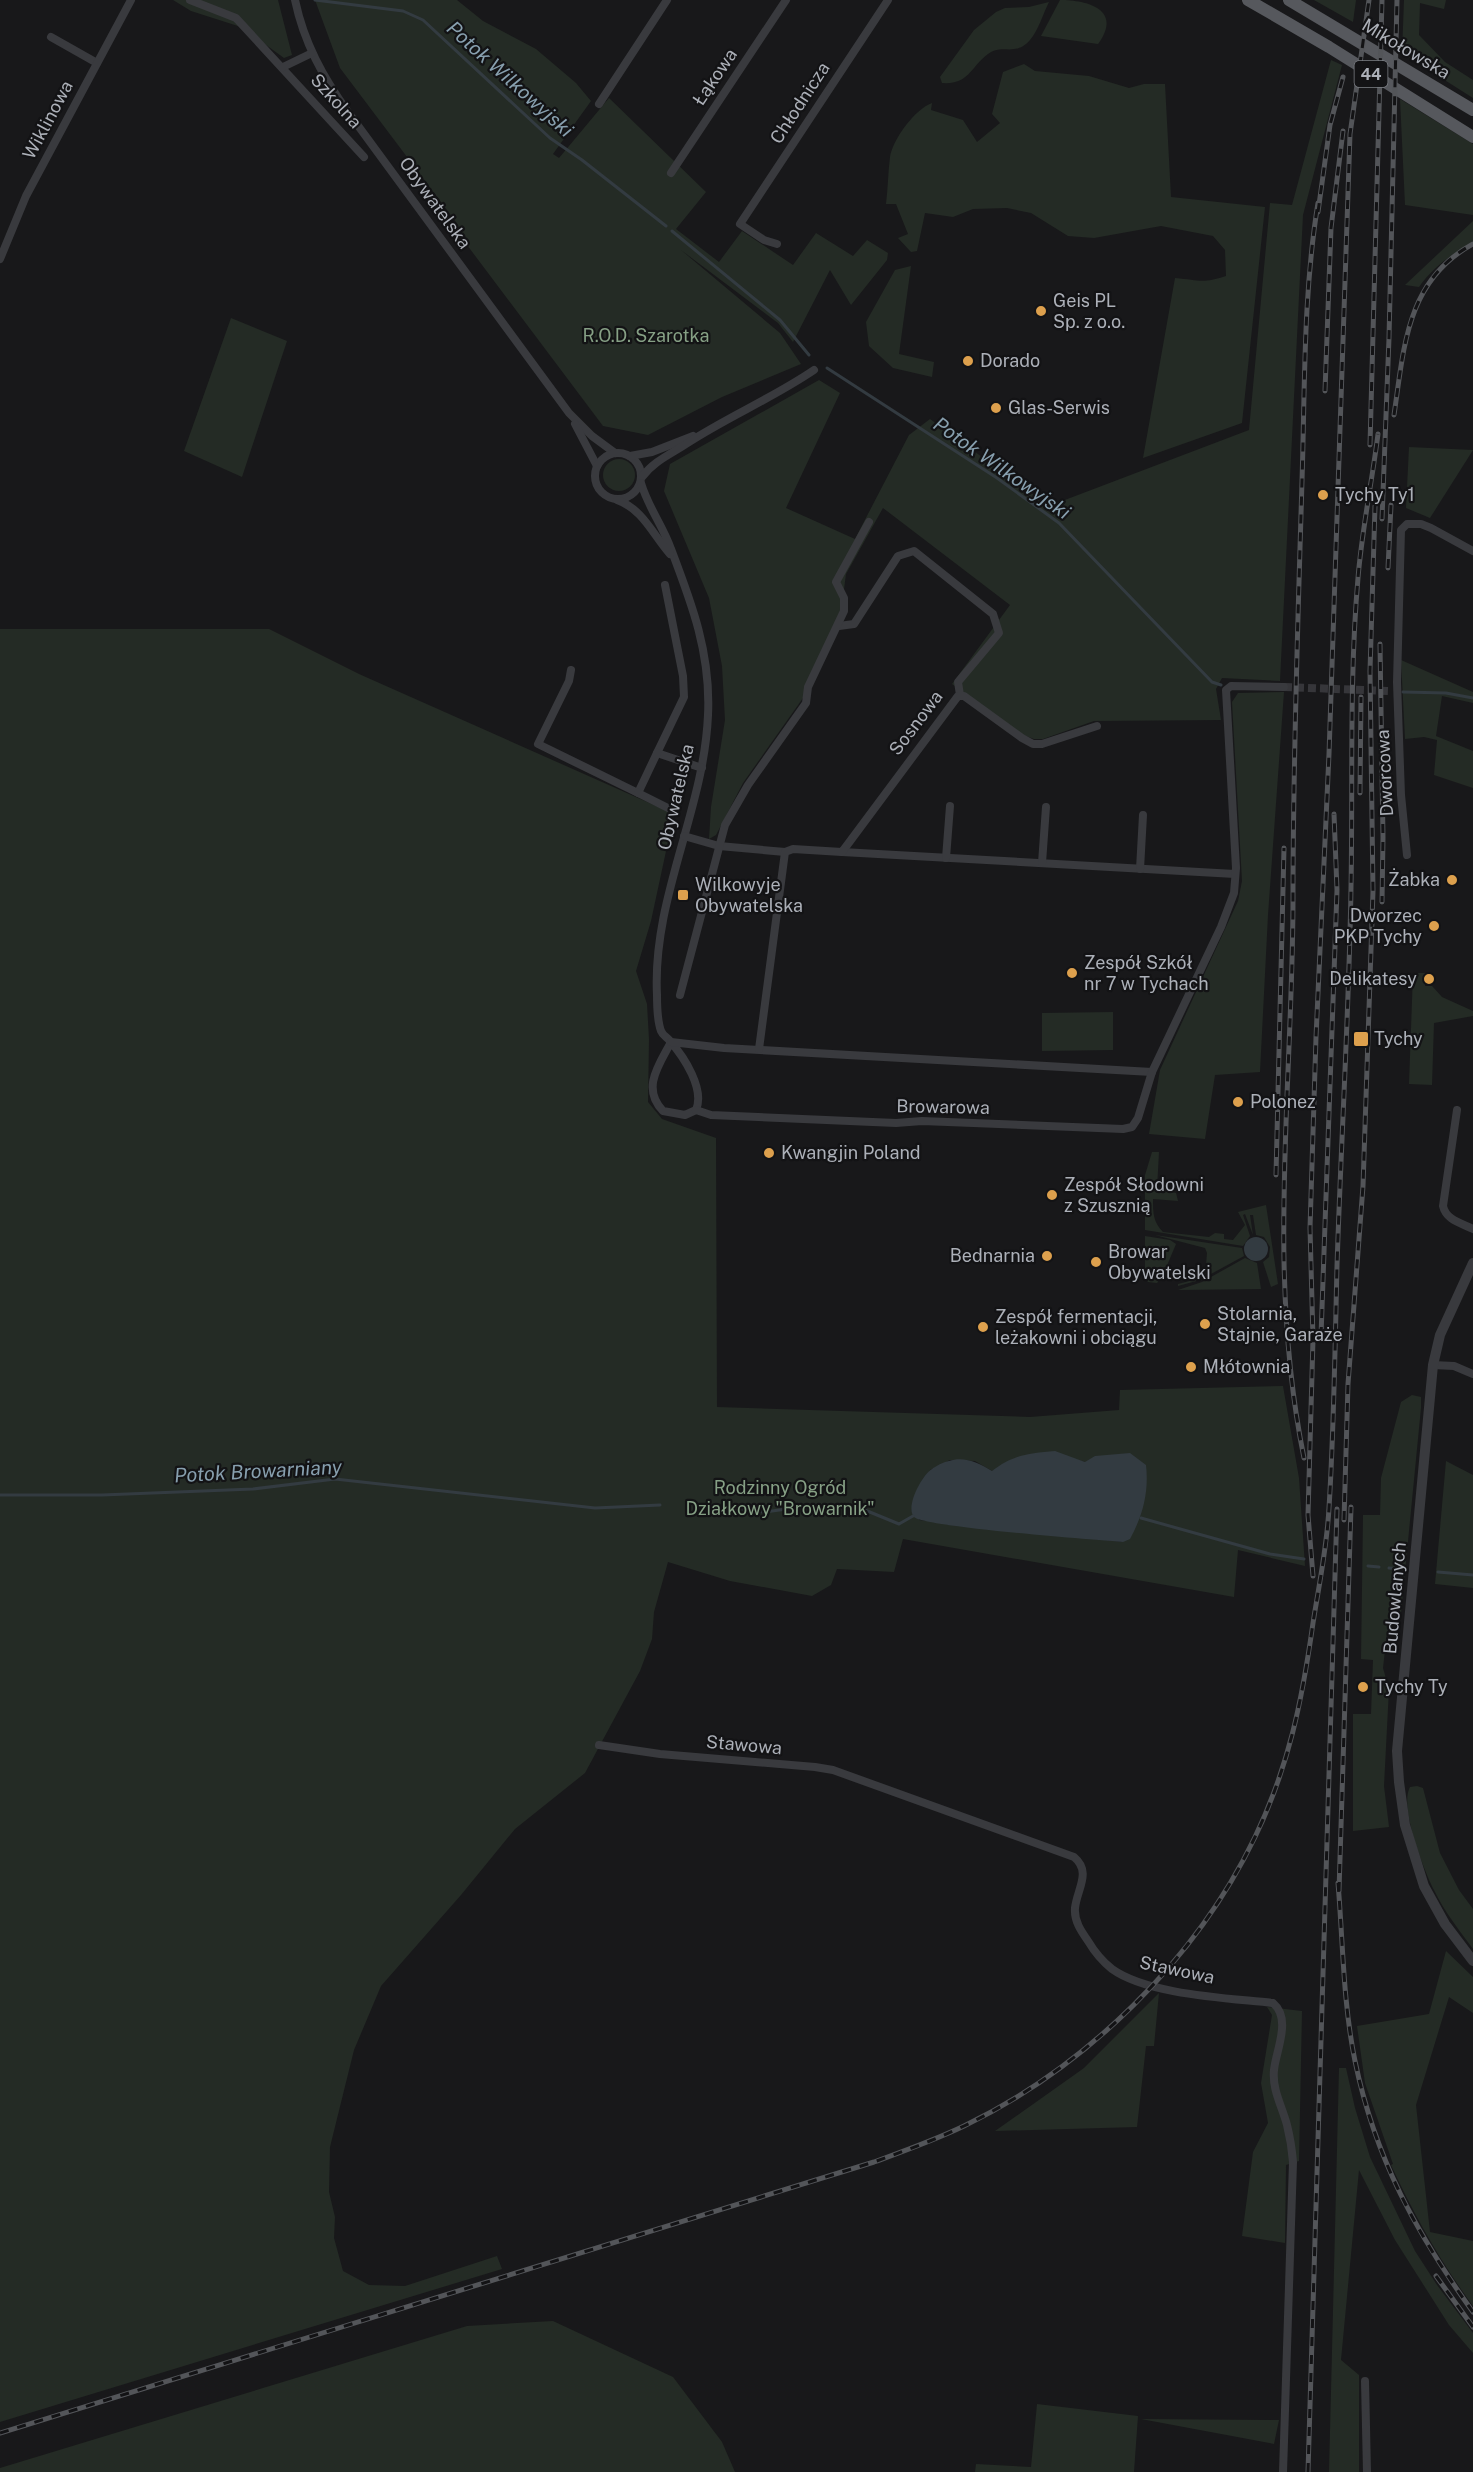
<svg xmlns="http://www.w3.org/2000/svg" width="1473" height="2472" font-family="'Public Sans',sans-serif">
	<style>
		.green { fill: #242b25; fill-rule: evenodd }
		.water { fill: #333b41 }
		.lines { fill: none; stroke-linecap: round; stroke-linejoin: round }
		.stream { stroke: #333b41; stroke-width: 3 }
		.minor-tunnel { stroke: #36363a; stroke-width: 8; stroke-dasharray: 8 4; stroke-linecap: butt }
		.minor { stroke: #393a3e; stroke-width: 8 }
		.tertiary { stroke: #393a3e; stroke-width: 10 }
		.primary { stroke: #56585d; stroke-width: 12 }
		.rail-casing { stroke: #535559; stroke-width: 5 }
		.rail { stroke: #131315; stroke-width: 3; stroke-dasharray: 9; stroke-linecap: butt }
		.poi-dot { fill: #dda04d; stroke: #131315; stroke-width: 2 }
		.labels { text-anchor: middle; stroke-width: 4.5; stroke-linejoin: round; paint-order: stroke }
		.shield { fill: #131315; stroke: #7e8187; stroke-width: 1.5 }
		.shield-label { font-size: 16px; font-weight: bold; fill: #acb0b8 }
		.street-label { font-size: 18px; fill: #acb0b8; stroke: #131315 }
		.poi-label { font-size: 18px; fill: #acb0b8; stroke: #131315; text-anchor: start }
		.park-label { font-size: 18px; fill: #86a085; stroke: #131315 }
		.water-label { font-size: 20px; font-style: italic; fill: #879fae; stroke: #131315 }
	</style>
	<rect width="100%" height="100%" fill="#18181a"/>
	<!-- green -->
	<g class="green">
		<polygon points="173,0 278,0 292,55 284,58 241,27 191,11"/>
		<polygon points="315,0 457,0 483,21 536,49 576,83 591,101 553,154 559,158 609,98 706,192 676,229 719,262 742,231 793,265 816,233 853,256 867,240 888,253 887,260 851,305 830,270 793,342 778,323 681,250 780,333 801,364 722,397 648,435 603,426 464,241 456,222 340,68"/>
		<path d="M1060,0C1088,0 1123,10 1098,44L1041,36Z"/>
		<polygon points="1314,0 1356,0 1353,22"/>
		<polygon points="1404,0 1446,0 1444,9 1420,3 1419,35 1445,62 1473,80 1473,98 1402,53"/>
		<path d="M1049,2C1043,14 1038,31 1030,40C1016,56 1005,45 991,52C971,64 971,85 942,83L940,77L974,30L996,12L1005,8L1029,7Z"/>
		<polygon points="1331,60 1342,65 1303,215 1280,681 1222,678 1216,689 1221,720 1094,721 1043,739 1034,739 1023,735 952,684 1010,605 883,508 846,574 841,612 803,698 743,783 716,835 709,839 711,807 725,720 722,666 709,598 664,491 670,464 819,380 840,393 786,508 855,539 909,435 930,419 1049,506 1249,430 1270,203 1292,205"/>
		<path d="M1024,64L1035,71L1089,76L1129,88L1144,84H1165L1171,197L1265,207L1242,423L1143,458L1175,278C1199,280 1202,284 1226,276L1225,250L1213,236L1161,226L1094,238L1068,236L1031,213L1007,208L973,209L953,217L925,213L917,251L911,252L898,238L908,234L896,204H886C888,188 888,172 890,157C893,139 915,109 932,103L931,110L963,120L977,142L1000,123L992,114L1003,72Z"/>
		<polygon points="1400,99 1473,144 1473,215 1405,205"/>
		<path d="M1473,221V242C1452,254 1433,267 1419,287L1405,285Z"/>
		<polygon points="911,266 899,354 934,362 932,377 893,368 869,346 866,322 895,270"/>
		<polygon points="231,318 287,341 242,477 184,451"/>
		<polygon points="1409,447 1473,450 1430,518 1406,508"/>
		<circle cx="619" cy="475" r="16"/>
		<path d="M0,629H269L359,674L674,814L651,921L636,971L647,1004L649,1039L648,1102L662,1119L716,1138L717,1407L1030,1417L1119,1410L1120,1390L1283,1386L1299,1478L1305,1566L1238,1550L1234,1597L903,1539L894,1572L837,1569L831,1585L812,1596L730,1581L668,1562L654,1612L652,1639L640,1671L585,1773L515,1829L461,1895L381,1986L354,2050L330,2147L329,2192L335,2217L334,2238L343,2271L369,2285L405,2286L497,2256L502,2269L0,2422ZM1074,1459L1085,1462L1123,1542L919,1520L930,1470L950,1460L975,1461L992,1471Z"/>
		<polygon points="1401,660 1473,692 1473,703 1442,696 1436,736 1473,751 1473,788 1434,775 1437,740 1424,737 1405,739"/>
		<polygon points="1284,692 1268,915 1260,1072 1215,1075 1205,1139 1149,1134 1160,1070 1238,901 1242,881 1232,702 1238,693"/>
		<polygon points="1413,973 1426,973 1425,986 1432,986 1442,997 1473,1011 1473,1016 1434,1023 1432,1085 1409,1084"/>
		<polygon points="1113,1012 1113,1050 1042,1051 1042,1013"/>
		<path d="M1152,1152H1159L1157,1189L1176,1193L1178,1201L1153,1199C1153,1213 1153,1222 1163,1232L1209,1237L1215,1233L1224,1234V1239L1233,1240L1245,1225L1238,1212L1266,1205L1278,1284L1271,1287L1263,1262L1269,1257L1270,1247L1264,1237L1256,1235L1253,1215H1250L1253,1235L1245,1214L1243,1215L1250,1236L1243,1246L1145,1230V1175Z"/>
		<polygon points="1155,1235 1242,1248 1244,1256 1200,1280 1178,1286 1178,1284 1205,1277 1207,1253 1205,1248"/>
		<polygon points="1145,1236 1170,1240 1176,1244 1163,1275 1157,1283 1148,1282 1145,1278"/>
		<polygon points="1245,1258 1257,1263 1261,1289 1178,1290 1202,1282"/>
		<polygon points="1412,1395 1421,1397 1421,1408 1401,1613 1387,1632 1383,1668 1389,1689 1384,1786 1389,1827 1353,1831 1353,1714 1371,1714 1373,1660 1361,1659 1363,1515 1380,1515 1381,1478 1401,1402"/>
		<polygon points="1446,1461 1473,1475 1473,1588 1435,1584"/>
		<path d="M1417,1786L1423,1788L1440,1853L1459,1890L1473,1909V1949C1459,1930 1444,1911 1434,1890C1424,1870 1399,1807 1410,1787Z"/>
		<path d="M1446,1951L1473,1977V2013L1449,1997L1416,2105L1430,2232L1473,2241V2306C1440,2261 1414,2215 1391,2165L1393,2164L1365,2083L1357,2026L1429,2014Z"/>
		<polygon points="1159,1993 1154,2046 1146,2046 1137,2127 995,2131 1084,2068"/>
		<polygon points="1267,2007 1302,2011 1299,2161 1286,2165 1285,2243 1242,2236 1253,2152 1268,2123 1261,2083 1272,2015"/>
		<polygon points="1339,2068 1346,2068 1355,2108 1370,2157 1415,2251 1437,2285 1473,2333 1473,2353 1449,2325 1395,2240 1359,2170 1341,2360 1359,2375 1359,2472 1329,2472"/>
		<polygon points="553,2321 673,2377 722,2442 735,2472 0,2472 0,2468 467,2326"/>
		<polygon points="1037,2404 1138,2416 1134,2472 975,2472 976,2464 1031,2467"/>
		<polygon points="1141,2419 1279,2420 1274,2444"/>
	</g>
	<!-- water -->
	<g class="water">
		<circle cx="1256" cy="1249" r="12"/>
		<path d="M1055,1451L1085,1462L1095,1456L1130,1453L1146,1465C1149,1492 1143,1515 1130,1539L1123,1542C1097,1540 924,1527 914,1517C905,1507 922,1475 932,1469C936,1466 943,1462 949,1461C964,1456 979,1463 992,1471C1013,1455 1029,1453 1055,1451Z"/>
	</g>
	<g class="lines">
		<!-- stream -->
		<g class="stream">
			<polyline points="315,0 403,11 423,20 550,138 582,160 666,226"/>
			<polyline points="672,231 780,320 809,355"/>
			<polyline points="827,368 997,478 1059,523 1212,682 1221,685"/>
			<polyline points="1403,692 1446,693 1473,698"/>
			<polyline points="0,1495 102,1495 253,1489 335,1479 595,1508 660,1505"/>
			<polyline points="694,1504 765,1512 801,1507 860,1508 899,1524 913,1516"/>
			<polyline points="1141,1518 1270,1554 1304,1559"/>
			<polyline points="1368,1566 1379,1567"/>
			<polyline points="1389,1568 1403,1569"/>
			<polyline points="1438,1572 1473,1575"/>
		</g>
		<!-- minor-tunnel -->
		<polyline class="minor-tunnel" points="1284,687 1389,691"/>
		<!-- minor -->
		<g class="minor">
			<polyline points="190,0 236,18 364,157"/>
			<path d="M295,0C304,43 323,77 348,112L569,413L592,436L615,453"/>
			<polyline points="51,37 97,63"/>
			<polyline points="283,67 312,53"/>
			<polyline points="599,104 667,0"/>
			<polyline points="671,173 786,0"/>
			<polyline points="777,244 764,240 740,224 888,0"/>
			<polyline points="0,259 26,196 131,0"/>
			<polyline points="575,424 597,466"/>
			<circle cx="618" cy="476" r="23"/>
			<polyline points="630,456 652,452 693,436"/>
			<path d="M642,477C654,461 671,454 686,444C727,417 773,398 814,370"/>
			<path d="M641,483C648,507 663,526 671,549C692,604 711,654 708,715C704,811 652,898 657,995C657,1007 657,1020 661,1031C663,1036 667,1037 670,1041C684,1057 705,1089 696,1110L685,1115L663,1111C641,1088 659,1065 671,1042"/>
			<path d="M617,500C643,509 653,535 670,554"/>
			<polyline points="665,585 683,676 684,697 657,753 702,768"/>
			<polyline points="839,626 854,624 898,556 914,551 993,614 999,633 958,682 960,695"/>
			<polyline points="571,670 569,681 538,744 638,793 657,753"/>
			<polyline points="638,793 672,810"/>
			<polyline points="684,836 719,846 785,852"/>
			<polyline points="842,852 1235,874"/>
			<polyline points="1407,855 1401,795 1397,682 1401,530 1407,524 1421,524 1431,528 1473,551"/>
			<polyline points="946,858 950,806"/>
			<polyline points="1042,863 1046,807"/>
			<polyline points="1140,869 1143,815"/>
			<polyline points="680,995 725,825 748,785 806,703 808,687 844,611 844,598 836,582 869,522"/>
			<polyline points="671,1042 724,1048 1152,1072"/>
			<polyline points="759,1049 785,852 793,849 842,852 958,696 964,696 1022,738 1033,744 1042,744 1097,726"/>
			<polyline points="696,1110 711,1115 896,1123 922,1121 1123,1129 1132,1127 1138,1118 1152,1072 1221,927 1234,893 1236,868 1226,690 1231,686 1284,687"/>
			<path d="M1457,1110L1443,1206C1446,1220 1461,1223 1473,1229"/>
			<polyline points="1433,1365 1454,1366 1473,1374"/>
			<path d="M599,1745L660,1754L815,1767L833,1770L1074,1857C1092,1872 1077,1889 1075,1908C1074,1921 1081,1931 1088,1941C1094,1951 1103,1962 1112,1969C1148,1995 1229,1998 1273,2003C1292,2019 1276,2050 1274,2070C1272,2090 1282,2106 1287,2125C1290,2137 1292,2150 1293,2162L1283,2472"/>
			<polyline points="1365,2381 1367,2472"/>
		</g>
		<!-- tertiary -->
		<polyline class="tertiary" points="1473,1263 1440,1335 1433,1365 1397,1751 1399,1782 1405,1825 1424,1886 1445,1924 1473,1961"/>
		<!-- primary -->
		<g class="primary">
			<polyline points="1248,0 1329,47 1473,137"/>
			<polyline points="1289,0 1473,110"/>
		</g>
		<defs>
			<g id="rail">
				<polyline points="1318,212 1330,125 1343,77"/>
				<polyline points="1325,391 1331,228 1343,131"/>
				<path d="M1394,415C1404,348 1406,280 1473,244"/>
				<polyline points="1370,445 1382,0"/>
				<polyline points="1382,519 1389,338 1397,0"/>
				<polyline points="1388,568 1391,505"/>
				<polyline points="1380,644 1383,837 1382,902"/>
				<polyline points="1360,793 1361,697"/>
				<polyline points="1276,1175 1284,848"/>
				<polyline points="1321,1336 1337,890 1334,814"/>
				<path d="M1304,1458C1266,1272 1293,1085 1293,897C1293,758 1298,619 1302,481C1305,388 1303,295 1318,203"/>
				<polyline points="1344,1520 1348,1384 1363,1186 1373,891 1370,671 1375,506"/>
				<polyline points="1313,1576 1308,1515 1313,1339 1310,1228 1316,1037 1329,754 1350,134 1369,0"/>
				<path d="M1338,1883C1343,1942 1343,2003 1355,2061C1375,2158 1416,2233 1473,2312"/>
				<polyline points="1339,1891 1351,1507"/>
				<polyline points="1436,2276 1473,2327"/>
				<path d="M0,2433L874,2162C904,2151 935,2140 964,2126C1086,2067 1196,1960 1255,1837C1289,1766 1302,1701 1313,1623C1319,1585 1327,1547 1329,1508C1334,1428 1335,1347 1337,1266C1341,1140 1349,1014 1351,888C1353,785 1349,681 1358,578C1362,529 1372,482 1378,434"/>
				<polyline points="1308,2472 1337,1509"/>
			</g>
		</defs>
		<!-- rail casing -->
		<use href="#rail" class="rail-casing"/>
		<!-- rail -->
		<use href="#rail" class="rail"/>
	</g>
	<!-- markers -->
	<g class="poi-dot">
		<circle cx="1041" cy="311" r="6"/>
		<circle cx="968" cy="361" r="6"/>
		<circle cx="996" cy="408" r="6"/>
		<circle cx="1323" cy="495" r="6"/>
		<circle cx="1452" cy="880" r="6"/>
		<rect x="677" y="889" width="12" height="12" rx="3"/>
		<circle cx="1434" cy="926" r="6"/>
		<circle cx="1072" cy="973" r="6"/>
		<circle cx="1429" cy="979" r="6"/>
		<rect x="1353" y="1031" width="16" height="16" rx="3"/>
		<circle cx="1238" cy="1102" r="6"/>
		<circle cx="769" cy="1153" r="6"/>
		<circle cx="1052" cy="1195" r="6"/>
		<circle cx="1047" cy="1256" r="6"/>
		<circle cx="1096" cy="1262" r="6"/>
		<circle cx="1205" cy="1324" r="6"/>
		<circle cx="983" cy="1327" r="6"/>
		<circle cx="1191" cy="1367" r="6"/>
		<circle cx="1363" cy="1687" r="6"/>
	</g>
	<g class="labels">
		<!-- shield labels -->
		<rect class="shield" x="1354.5" y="61" width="33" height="26" rx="4.5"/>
		<g class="shield-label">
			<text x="1371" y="80">44</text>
		</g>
		<!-- street labels -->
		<g class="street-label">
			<text transform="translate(1406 49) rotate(31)" y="6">Mikołowska</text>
			<text transform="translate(715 77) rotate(-56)" y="6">Łąkowa</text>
			<text transform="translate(336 101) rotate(48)" y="6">Szkolna</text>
			<text transform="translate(800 103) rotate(-57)" y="6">Chłodnicza</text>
			<text transform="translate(48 120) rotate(-62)" y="6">Wiklinowa</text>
			<text transform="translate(435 203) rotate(54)" y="6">Obywatelska</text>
			<text transform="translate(916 723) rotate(-53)" y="6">Sosnowa</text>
			<text transform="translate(1385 773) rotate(-93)" y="6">Dworcowa</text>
			<text transform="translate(676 797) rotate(-77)" y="6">Obywatelska</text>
			<text transform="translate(943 1107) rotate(1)" y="6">Browarowa</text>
			<text transform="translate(1395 1598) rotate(-85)" y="6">Budowlanych</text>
			<text transform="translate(744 1745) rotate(5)" y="6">Stawowa</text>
			<text transform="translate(1177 1970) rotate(12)" y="6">Stawowa</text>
		</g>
		<!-- poi labels -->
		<g class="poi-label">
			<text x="1053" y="307">Geis PL<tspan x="1053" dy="21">Sp. z o.o.</tspan></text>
			<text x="980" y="367">Dorado</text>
			<text x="1008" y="414">Glas-Serwis</text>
			<text x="1335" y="501">Tychy Ty1</text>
			<text x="1440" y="886" text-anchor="end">Żabka</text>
			<text x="695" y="891">Wilkowyje<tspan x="695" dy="21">Obywatelska</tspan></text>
			<text x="1422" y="922" text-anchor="end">Dworzec<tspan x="1422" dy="21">PKP Tychy</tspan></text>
			<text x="1084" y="969">Zespół Szkół<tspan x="1084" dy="21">nr 7 w Tychach</tspan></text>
			<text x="1417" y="985" text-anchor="end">Delikatesy</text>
			<text x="1374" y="1045">Tychy</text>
			<text x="1250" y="1108">Polonez</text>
			<text x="781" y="1159">Kwangjin Poland</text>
			<text x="1064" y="1191">Zespół Słodowni<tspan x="1064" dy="21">z Szusznią</tspan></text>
			<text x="1108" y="1258">Browar<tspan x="1108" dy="21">Obywatelski</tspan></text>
			<text x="1035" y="1262" text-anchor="end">Bednarnia</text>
			<text x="1217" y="1320">Stolarnia,<tspan x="1217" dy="21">Stajnie, Garaże</tspan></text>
			<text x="995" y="1323">Zespół fermentacji,<tspan x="995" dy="21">leżakowni i obciągu</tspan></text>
			<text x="1203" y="1373">Młótownia</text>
			<text x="1375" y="1693">Tychy Ty</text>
		</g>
		<!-- park labels -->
		<g class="park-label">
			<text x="646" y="342">R.O.D. Szarotka</text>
			<text x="780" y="1494">Rodzinny Ogród<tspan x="780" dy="21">Działkowy "Browarnik"</tspan></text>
		</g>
		<!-- water labels -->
		<g class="water-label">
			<text transform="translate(510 79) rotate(42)" y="7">Potok Wilkowyjski</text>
			<text transform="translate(1002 468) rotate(35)" y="7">Potok Wilkowyjski</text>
			<text transform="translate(258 1471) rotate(-3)" y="7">Potok Browarniany</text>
		</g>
	</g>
</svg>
